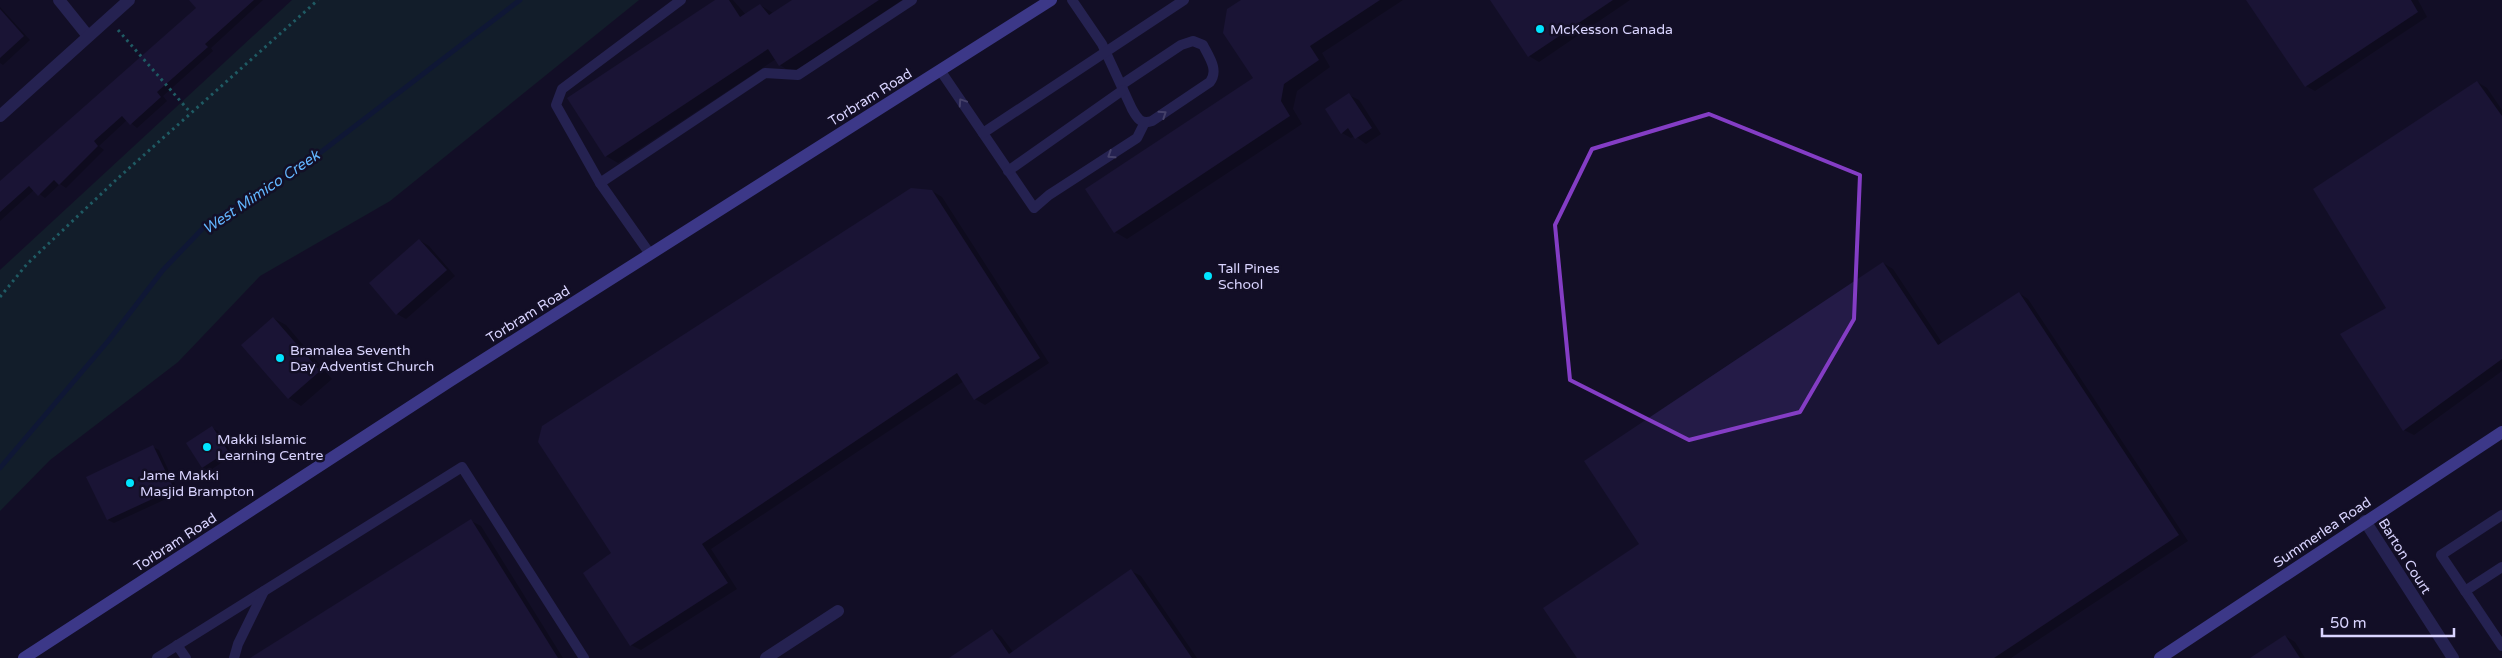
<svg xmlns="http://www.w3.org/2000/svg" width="2502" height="658" font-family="'Varela Round',sans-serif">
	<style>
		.green { fill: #12302f }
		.shadow { fill: #0007 }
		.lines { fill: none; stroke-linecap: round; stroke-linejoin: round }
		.stream { stroke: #0c2248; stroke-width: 5 }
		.building { fill: #241b47 }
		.path { stroke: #2fb8b0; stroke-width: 3; stroke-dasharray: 2.5 4; stroke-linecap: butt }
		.lane { stroke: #3d3a85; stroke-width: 10 }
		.street { stroke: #3d3a85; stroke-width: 12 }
		.secondary { stroke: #6f6bff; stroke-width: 12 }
		.oneway { stroke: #837fbc }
		.marked { fill: none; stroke: #843dc5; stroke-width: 4; stroke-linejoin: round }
		.poi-dot { fill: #00e5ff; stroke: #130f26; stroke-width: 2 }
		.labels { text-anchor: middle; stroke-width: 5; stroke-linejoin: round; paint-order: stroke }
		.poi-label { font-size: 14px; fill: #d9d4ff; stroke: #130f26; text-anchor: start }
		.street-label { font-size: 14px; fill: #d9d4ff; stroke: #130f26 }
		.water-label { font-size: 15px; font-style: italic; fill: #62b6ff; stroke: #130f26 }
	</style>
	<rect width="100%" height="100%" fill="#130f26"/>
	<!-- green -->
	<polygon class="green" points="292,0 639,0 390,201 260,276 178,362 50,460 0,511 0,270"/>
	<!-- shadow -->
	<g class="shadow">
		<polygon points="201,0 263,0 211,48 213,51 163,96 167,101 137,128 127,120 99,146 104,150 66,188 60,184 45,198 34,190 0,221 0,182 198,8"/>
		<polygon points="718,0 733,0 746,15 760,5 773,13 794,0 902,0 792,73 780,65 776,59 618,163 606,156"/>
		<polygon points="1243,0 1403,0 1322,53 1330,67 1297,91 1293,109 1302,124 1127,239 1115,232 1254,78"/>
		<polygon points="1491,0 1630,0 1539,62 1529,56"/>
		<polygon points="2248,0 2418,0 2427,17 2315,91 2306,86"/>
		<polygon points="0,7 30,40 3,65 0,63"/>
		<polygon points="2477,82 2487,88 2502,110 2502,371 2414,435 2404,430 2388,308"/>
		<polygon points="1349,95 1359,100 1381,134 1366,144 1355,136 1351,138 1342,133"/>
		<polygon points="932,191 942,197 1049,363 985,405 975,399 964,381 711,549 737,589 641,650 631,645 613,553"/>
		<polygon points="419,240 429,246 455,276 406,319 397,314"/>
		<polygon points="1883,263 1893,269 1943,344 2019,293 2028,299 2188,541 2011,658 1578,658 1640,545"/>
		<polygon points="273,318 286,325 332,379 301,406 289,398"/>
		<polygon points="212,428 218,431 233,455 209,471 203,467"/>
		<polygon points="153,447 159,450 179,493 114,523 108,520"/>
		<polygon points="471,521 481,526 563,658 252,658"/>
		<polygon points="1131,571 1141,576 1197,658 951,658 992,630 1001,636 1013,652"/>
		<polygon points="2285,636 2295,642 2305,658 2253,658"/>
	</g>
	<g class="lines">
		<!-- stream -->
		<polyline class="stream" points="0,468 109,340 163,270 207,224 308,162 520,0"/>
	</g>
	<!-- building -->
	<g class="building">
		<polygon points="189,0 254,0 205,44 208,47 157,92 161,97 130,125 122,116 94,141 98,146 59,185 54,180 38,196 29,186 0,212 0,181 196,8"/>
		<polygon points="715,0 729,0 740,17 760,4 769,15 792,0 879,0 779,66 768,49 605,157 567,98"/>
		<polygon points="1241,0 1380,0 1310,46 1319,60 1284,84 1281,101 1290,116 1114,233 1085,189 1253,78 1223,33 1227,9"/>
		<polygon points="1490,0 1613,0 1528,57"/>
		<polygon points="2246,0 2411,0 2418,12 2305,87"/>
		<polygon points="0,9 24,36 0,58"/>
		<polygon points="2477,81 2502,116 2502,359 2403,431 2340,334 2386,308 2313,189"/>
		<polygon points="1349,93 1372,128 1355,139 1348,128 1341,134 1325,109"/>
		<polygon points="911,188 932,190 1040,358 974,400 957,373 702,544 728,583 630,646 583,573 611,553 538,442 542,426"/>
		<polygon points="419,239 447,270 396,315 369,283"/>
		<polygon points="1883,262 1938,345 2019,292 2179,535 1994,658 1577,658 1543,608 1639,544 1584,461"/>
		<polygon points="273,317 320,371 288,399 241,345"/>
		<polygon points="212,426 228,451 202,468 186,443"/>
		<polygon points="153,445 174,489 107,520 86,477"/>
		<polygon points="471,519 558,658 250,658"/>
		<polygon points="1131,569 1192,658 949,658 992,629 1009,654"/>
		<polygon points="2285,635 2300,658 2250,658"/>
	</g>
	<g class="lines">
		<!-- path -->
		<g class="path">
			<polyline points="118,30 190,112"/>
			<polyline points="0,297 27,264 117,179 318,0"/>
		</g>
		<!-- lane -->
		<g class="lane">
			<polyline points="681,0 562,89 556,105 600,183 765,73 798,75 912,0"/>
			<path d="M1072,0L1102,44L1132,109C1137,118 1141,125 1152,121L1210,82C1219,70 1209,57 1203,45L1193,41L1181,45L1121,85"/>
			<polyline points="940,70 1034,208 1049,195 1137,138 1145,122"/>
			<polyline points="983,133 1184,0"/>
			<polyline points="1008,171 1123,90"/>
			<polyline points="600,183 650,254"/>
			<polyline points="2502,515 2441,555 2502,646"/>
			<polyline points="2465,591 2502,567"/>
			<polyline points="177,645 186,658"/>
			<polyline points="157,658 462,467 584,658"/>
			<polyline points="234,658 238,644 264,591"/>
		</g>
		<!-- street -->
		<g class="street">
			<polyline points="59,0 88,36"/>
			<polyline points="0,116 129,0"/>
			<polyline points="2365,521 2453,658"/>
			<polyline points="766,658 838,611"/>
		</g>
		<!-- secondary -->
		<g class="secondary">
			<polyline points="24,658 450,381 1051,0"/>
			<polyline points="2160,658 2502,432"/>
		</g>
	</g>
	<!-- one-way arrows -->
	<defs><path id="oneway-chevron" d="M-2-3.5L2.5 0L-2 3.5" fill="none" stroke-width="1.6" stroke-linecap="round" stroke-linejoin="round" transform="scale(1.25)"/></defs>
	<g class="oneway">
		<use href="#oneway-chevron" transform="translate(962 102) rotate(-124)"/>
		<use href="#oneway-chevron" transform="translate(1163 114) rotate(-34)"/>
		<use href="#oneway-chevron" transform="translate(1111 155) rotate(147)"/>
	</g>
	<!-- marked area -->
	<path d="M0 0H2502V658H0ZM1709,114L1860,175L1854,319L1800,412L1689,440L1570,380L1555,225L1592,149Z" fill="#130f26" fill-opacity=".55" fill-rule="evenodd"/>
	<path class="marked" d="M1709,114L1860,175L1854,319L1800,412L1689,440L1570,380L1555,225L1592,149Z"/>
	<!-- markers -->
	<g class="poi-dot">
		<circle cx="1540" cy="29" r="5"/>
		<circle cx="1208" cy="276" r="5"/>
		<circle cx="280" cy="358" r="5"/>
		<circle cx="207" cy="447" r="5"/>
		<circle cx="130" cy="483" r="5"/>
	</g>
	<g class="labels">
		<!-- poi labels -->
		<g class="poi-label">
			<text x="1550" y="34">McKesson Canada</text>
			<text x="1218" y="273">Tall Pines<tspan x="1218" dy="16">School</tspan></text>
			<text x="290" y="355">Bramalea Seventh<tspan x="290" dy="16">Day Adventist Church</tspan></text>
			<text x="217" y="444">Makki Islamic<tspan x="217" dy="16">Learning Centre</tspan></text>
			<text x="140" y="480">Jame Makki<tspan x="140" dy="16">Masjid Brampton</tspan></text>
		</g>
		<!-- street labels -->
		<g class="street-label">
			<text transform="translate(870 97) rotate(-32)" y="5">Torbram Road</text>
			<text transform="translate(528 314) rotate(-32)" y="5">Torbram Road</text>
			<text transform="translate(2322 532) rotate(-34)" y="5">Summerlea Road</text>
			<text transform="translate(175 542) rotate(-33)" y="5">Torbram Road</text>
			<text transform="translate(2405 556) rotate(58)" y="5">Barton Court</text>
		</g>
		<!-- water labels -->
		<g class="water-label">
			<text transform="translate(261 192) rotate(-34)" y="5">West Mimico Creek</text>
		</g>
	</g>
	<!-- scale -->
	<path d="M2322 628v8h132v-8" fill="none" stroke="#d9d4ff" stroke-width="2.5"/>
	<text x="2330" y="628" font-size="15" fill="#d9d4ff" stroke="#130f26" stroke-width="4" paint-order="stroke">50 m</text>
</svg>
